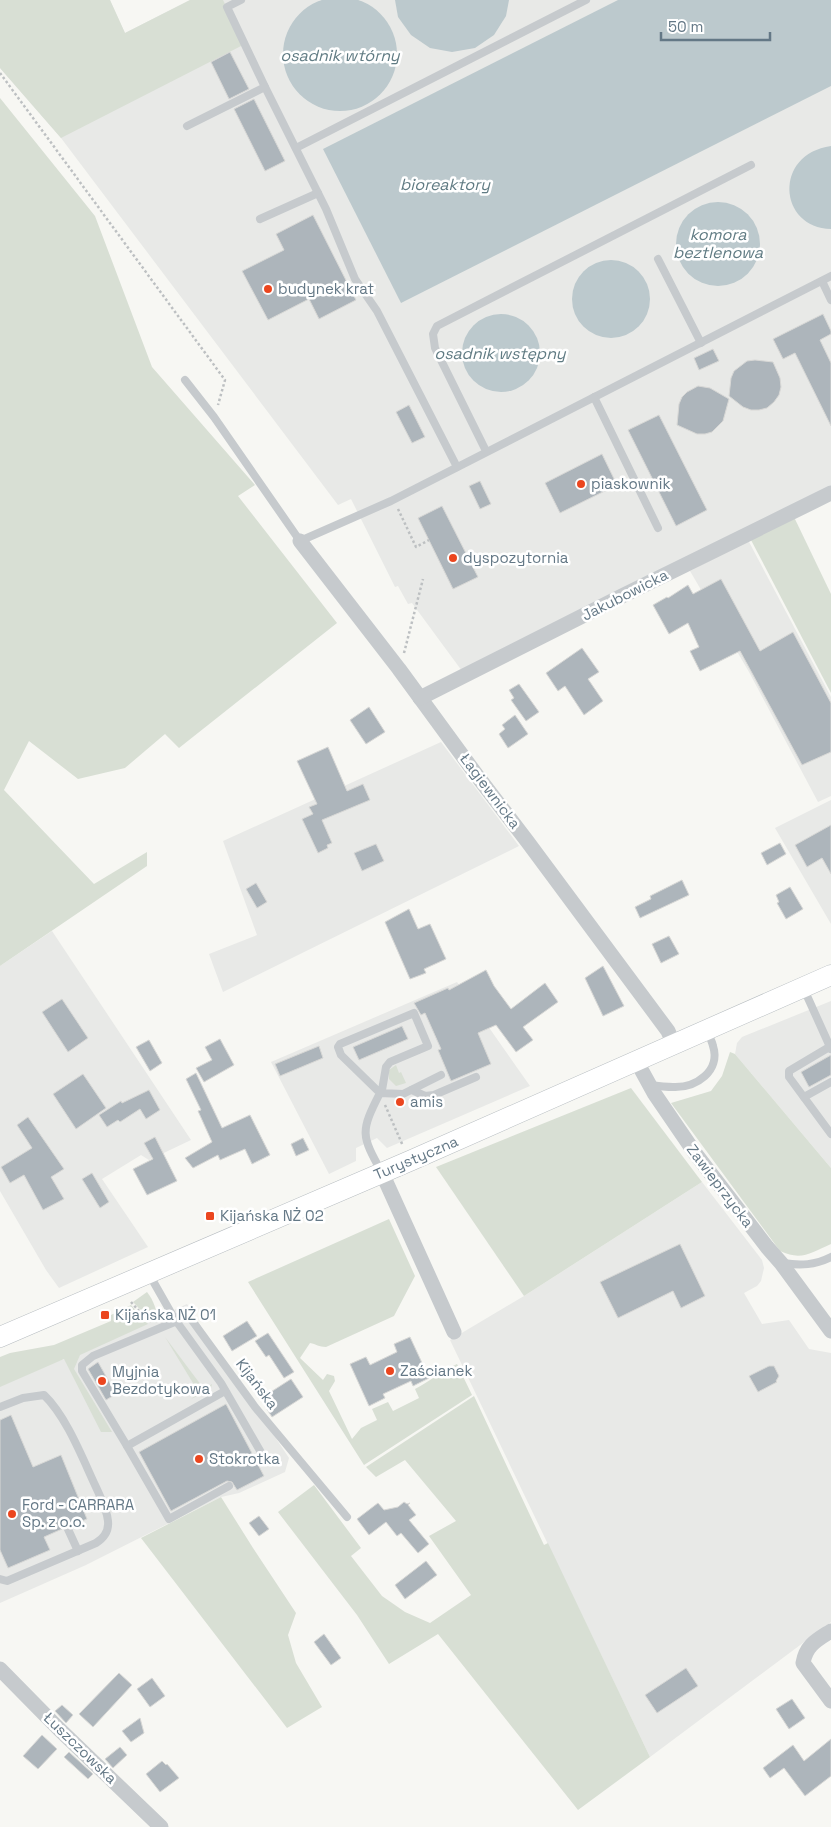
<svg xmlns="http://www.w3.org/2000/svg" width="831" height="1827" font-family="'Space Grotesk',sans-serif">
	<style>
		.built { fill: #e8e9e7 }
		.green { fill: #d8dfd4 }
		.water { fill: #bcc9cd }
		.building { fill: #adb5bb; stroke: #d8d8d6 }
		.lines { fill: none; stroke-linecap: round; stroke-linejoin: round }
		.secondary-casing { stroke: #b6bcc0; stroke-width: 21 }
		.path { stroke: #bdc0c2; stroke-width: 2.5; stroke-dasharray: 2.5 2.5; stroke-linecap: butt }
		.lane { stroke: #c6cacd; stroke-width: 8 }
		.street { stroke: #c6cacd; stroke-width: 15 }
		.secondary { stroke: #fff; stroke-width: 20 }
		.poi-dot { fill: #eb461f; stroke: #fff; stroke-width: 2 }
		.labels { text-anchor: middle; stroke-width: 5; stroke-linejoin: round; paint-order: stroke }
		.poi-label { font-size: 15px; fill: #647886; stroke: #fff; text-anchor: start }
		.street-label { font-size: 15px; fill: #647886; stroke: #fff }
		.water-label { font-size: 16px; font-style: italic; fill: #607b83; stroke: #fff }
	</style>
	<rect width="100%" height="100%" fill="#f7f7f3"/>
	<!-- built -->
	<g class="built">
		<polygon points="0,0 110,0 125,33 190,0 831,0 831,487 462,671 412,603 408,604 398,586 395,587 351,499 338,505 61,138 0,68"/>
		<polygon points="748,540 831,697 831,796 818,802 749,672 690,571"/>
		<polygon points="441,742 519,846 223,992 209,954 257,935 223,841"/>
		<polygon points="831,800 831,924 775,828"/>
		<polygon points="52,931 191,1140 149,1160 141,1155 102,1179 148,1247 59,1288 46,1270 0,1191 0,966"/>
		<polygon points="457,982 530,1086 387,1148 377,1138 356,1148 356,1161 329,1174 271,1062"/>
		<polygon points="831,1001 831,1168 735,1054 737,1043 742,1037"/>
		<polygon points="702,1182 762,1260 764,1268 761,1281 757,1286 744,1293 762,1324 789,1320 809,1349 831,1353 831,1622 650,1757 450,1340 524,1296"/>
		<polygon points="187,1304 236,1383 255,1407 289,1458 285,1472 239,1493 221,1497 86,1565 0,1603 0,1375 65,1359"/>
	</g>
	<!-- green -->
	<g class="green">
		<polygon points="0,0 110,0 125,33 190,0 223,0 245,44 61,138 0,68"/>
		<polygon points="0,98 95,216 152,367 255,485 238,496 337,623 179,748 165,734 125,768 78,779 29,741 4,790 94,884 147,852 147,866 0,966"/>
		<polygon points="794,517 831,594 831,693 751,540"/>
		<path d="M730,1052L735,1054L831,1168V1244C811,1253 801,1261 780,1251L671,1103L711,1091L722,1076Z"/>
		<polygon points="396,1065 399,1073 401,1072 406,1083 396,1086 389,1079 389,1070"/>
		<polygon points="631,1088 702,1182 524,1296 436,1167"/>
		<path d="M389,1219L415,1276L394,1316L326,1347C319,1347 316,1344 310,1343L300,1358L323,1380L327,1374L334,1376L335,1381L329,1391L352,1439L361,1428L377,1420L372,1409L388,1402L393,1411L419,1398L415,1389C430,1381 442,1371 457,1364L472,1395L364,1465L248,1282Z"/>
		<path d="M147,1292C153,1299 158,1312 157,1321L153,1323L133,1302Z"/>
		<polygon points="131,1305 148,1324 80,1355 74,1369 112,1432 101,1432 64,1359 0,1387 0,1357 10,1353 54,1345 111,1321 111,1315"/>
		<polygon points="165,1337 201,1385 200,1387 202,1390 212,1384 211,1388 206,1392 191,1399 199,1393"/>
		<polygon points="474,1396 544,1545 548,1543 650,1757 578,1810 438,1634 389,1664 357,1615 278,1512 314,1485 361,1548 351,1556 382,1596 405,1612 430,1623 471,1595 429,1536 456,1521 405,1460 376,1477 366,1467"/>
		<polygon points="221,1497 253,1548 296,1613 288,1635 296,1663 322,1707 287,1728 141,1538"/>
	</g>
	<!-- water -->
	<g class="water">
		<circle cx="340" cy="54" r="57"/>
		<polygon points="395,0 509,0 506,16 494,35 475,48 452,52 430,48 411,35 398,17"/>
		<polygon points="618,0 831,0 831,86 401,303 323,149"/>
		<path d="M831,146V229C778,228 773,154 831,146Z"/>
		<circle cx="718" cy="244" r="42"/>
		<circle cx="611" cy="299" r="39"/>
		<circle cx="501" cy="353" r="39"/>
	</g>
	<!-- building -->
	<g class="building">
		<polygon points="230,52 249,89 229,99 211,62"/>
		<polygon points="254,99 285,161 265,171 234,109"/>
		<polygon points="313,215 356,300 319,319 309,299 268,320 242,271 284,250 276,234"/>
		<polygon points="823,314 831,331 831,334 820,340 831,363 831,426 795,353 783,359 773,339"/>
		<polygon points="713,349 719,361 699,370 694,358"/>
		<polygon points="755,360 773,362 780,378 781,387 779,395 774,402 767,408 759,410 751,410 743,407 729,396 731,378 734,371 747,361"/>
		<polygon points="698,386 710,388 729,399 723,421 712,432 705,434 697,434 677,425 679,404 682,397 687,392"/>
		<polygon points="409,405 425,437 412,443 396,412"/>
		<polygon points="659,415 707,510 676,526 628,430"/>
		<polygon points="602,454 617,485 560,513 545,483"/>
		<polygon points="480,481 491,504 480,509 469,486"/>
		<polygon points="442,506 478,577 453,589 418,518"/>
		<polygon points="721,579 760,651 793,632 831,703 831,752 802,765 740,651 700,671 690,651 699,647 688,623 669,634 653,605 667,597 668,598 688,585 693,594"/>
		<polygon points="582,648 599,672 588,679 603,701 584,715 565,686 558,691 546,673"/>
		<polygon points="519,684 539,712 526,721 511,700 514,698 509,690"/>
		<polygon points="369,707 385,732 366,744 350,720"/>
		<polygon points="515,715 528,734 508,748 499,734 505,729 502,725"/>
		<polygon points="328,747 347,791 363,784 370,800 322,820 332,843 327,845 328,848 318,853 302,819 313,814 309,807 317,804 297,761"/>
		<polygon points="831,825 831,874 822,858 807,867 795,845"/>
		<polygon points="780,843 786,854 767,865 761,853"/>
		<polygon points="376,844 384,861 362,871 354,853"/>
		<polygon points="682,880 689,895 640,918 635,907 651,899 650,896"/>
		<polygon points="256,883 267,902 257,908 246,889"/>
		<polygon points="790,887 803,909 786,919 777,903 779,902 776,895"/>
		<polygon points="409,909 418,929 430,924 446,959 424,969 426,973 410,979 385,922"/>
		<polygon points="669,936 679,954 661,963 652,944"/>
		<polygon points="603,966 624,1006 603,1016 585,978"/>
		<polygon points="486,970 494,986 511,1009 545,983 558,1002 523,1027 533,1040 516,1052 496,1025 478,1033 491,1064 451,1081 438,1050 441,1049 425,1013 421,1015 414,1003 448,988 449,990"/>
		<polygon points="62,999 88,1038 68,1052 42,1012"/>
		<polygon points="402,1026 408,1039 359,1060 353,1047"/>
		<polygon points="220,1039 234,1065 204,1082 196,1068 212,1060 205,1047"/>
		<polygon points="149,1040 162,1063 150,1071 136,1047"/>
		<polygon points="319,1046 323,1058 280,1076 275,1064"/>
		<polygon points="831,1055 831,1075 809,1087 801,1072"/>
		<polygon points="196,1073 222,1128 250,1115 270,1155 252,1164 245,1149 220,1160 218,1155 193,1168 185,1158 212,1142 198,1111 201,1110 186,1079"/>
		<polygon points="83,1074 106,1108 76,1129 53,1094"/>
		<polygon points="149,1090 160,1110 146,1119 140,1109 120,1122 118,1120 107,1127 99,1115 121,1101 122,1103"/>
		<polygon points="28,1117 64,1169 51,1177 64,1199 43,1210 24,1175 10,1183 1,1167 32,1148 17,1125"/>
		<polygon points="155,1137 177,1181 147,1195 133,1169 153,1159 144,1143"/>
		<polygon points="303,1138 309,1150 296,1156 291,1144"/>
		<polygon points="92,1173 109,1202 100,1208 82,1179"/>
		<polygon points="680,1244 705,1296 681,1308 673,1291 618,1318 600,1282"/>
		<polygon points="247,1321 257,1336 232,1351 223,1336"/>
		<polygon points="268,1333 294,1372 284,1378 269,1355 266,1357 255,1341"/>
		<polygon points="410,1337 429,1378 413,1386 411,1381 383,1394 385,1398 369,1406 350,1364 366,1357 370,1365 397,1352 394,1344"/>
		<polygon points="98,1362 116,1394 106,1400 88,1369"/>
		<polygon points="769,1366 774,1366 779,1376 776,1381 777,1382 758,1392 749,1376"/>
		<polygon points="291,1379 303,1397 272,1417 263,1403 265,1402 263,1397"/>
		<polygon points="226,1404 264,1476 237,1490 232,1482 227,1481 171,1511 139,1452"/>
		<polygon points="11,1415 33,1467 61,1455 87,1519 72,1525 68,1522 64,1522 62,1526 62,1529 44,1537 50,1550 8,1568 0,1550 0,1420"/>
		<polygon points="404,1502 407,1504 410,1503 408,1505 416,1515 409,1520 429,1544 418,1553 401,1533 397,1536 386,1522 369,1535 357,1519 378,1503 384,1510 398,1507"/>
		<polygon points="259,1516 269,1529 259,1536 249,1523"/>
		<polygon points="426,1561 437,1575 405,1599 395,1585"/>
		<polygon points="324,1634 341,1658 331,1665 314,1642"/>
		<polygon points="686,1668 698,1686 657,1713 645,1695"/>
		<polygon points="119,1673 132,1685 93,1727 79,1714"/>
		<polygon points="152,1678 165,1696 150,1707 137,1689"/>
		<polygon points="792,1699 805,1718 789,1729 776,1709"/>
		<polygon points="62,1705 73,1715 66,1723 55,1711"/>
		<polygon points="140,1718 144,1733 131,1742 122,1731"/>
		<polygon points="42,1735 57,1749 38,1769 23,1756"/>
		<polygon points="831,1739 831,1776 805,1796 784,1768 770,1778 763,1768 793,1745 804,1761"/>
		<polygon points="120,1747 127,1755 113,1768 105,1759"/>
		<polygon points="69,1752 93,1774 88,1779 64,1757"/>
		<polygon points="162,1761 166,1765 167,1764 179,1778 160,1792 146,1774"/>
	</g>
	<g class="lines">
		<defs>
			<polyline id="secondary" points="0,1337 412,1160 831,975"/>
		</defs>
		<!-- secondary casing -->
		<use href="#secondary" class="secondary-casing"/>
		<!-- path -->
		<g class="path">
			<polyline points="0,73 225,380 218,405"/>
			<polyline points="398,509 416,547 429,540"/>
			<polyline points="404,653 423,579"/>
			<polyline points="385,1105 403,1146"/>
			<polyline points="131,1302 148,1321"/>
		</g>
		<!-- lane -->
		<g class="lane">
			<polyline points="241,0 227,7 265,87 326,209 355,279 377,311 457,467"/>
			<polyline points="187,126 265,87"/>
			<polyline points="296,148 586,0"/>
			<polyline points="260,219 318,193"/>
			<polyline points="658,259 701,343"/>
			<polyline points="822,281 831,300"/>
			<polyline points="185,380 214,417 300,541 391,501 831,276"/>
			<polyline points="594,397 658,528"/>
			<polyline points="486,451 435,348 433,334 437,326 751,165"/>
			<polyline points="803,987 831,1049"/>
			<polyline points="831,1046 789,1071 789,1077 831,1134"/>
			<path d="M649,1085C657,1086 665,1087 673,1087C696,1088 721,1071 713,1046C712,1041 709,1036 707,1031"/>
			<polyline points="412,1090 425,1096 434,1095 476,1077"/>
			<polyline points="804,1097 831,1082"/>
			<path d="M382,1173C361,1135 360,1132 380,1093L382,1090L386,1067L390,1062L428,1046L414,1013L340,1044L338,1047L341,1055L380,1093L403,1094L441,1075"/>
			<path d="M783,1263C801,1266 815,1265 831,1257"/>
			<polyline points="149,1274 174,1318 183,1316 191,1319 255,1407 347,1517"/>
			<polyline points="174,1318 221,1383 266,1461"/>
			<polyline points="177,1321 93,1356 82,1365 82,1371 127,1446 225,1391"/>
			<path d="M0,1407L23,1398L44,1395C66,1416 82,1457 95,1485C100,1496 107,1509 108,1521C109,1531 104,1538 96,1543L7,1581L0,1579"/>
			<polyline points="127,1446 169,1519 229,1486"/>
			<polyline points="67,1527 78,1551"/>
		</g>
		<!-- street -->
		<g class="street">
			<polyline points="300,541 399,669 478,777 527,841 668,1031 674,1045"/>
			<polyline points="420,698 622,596 831,493"/>
			<polyline points="637,1062 654,1093 695,1153 767,1247 781,1263 831,1331"/>
			<polyline points="382,1173 454,1332"/>
			<path d="M831,1631C817,1640 806,1645 803,1663L831,1701"/>
			<polyline points="0,1669 59,1729 161,1827"/>
		</g>
		<!-- secondary -->
		<use href="#secondary" class="secondary"/>
	</g>
	<!-- markers -->
	<g class="poi-dot">
		<circle cx="268" cy="289" r="5"/>
		<circle cx="581" cy="484" r="5"/>
		<circle cx="453" cy="558" r="5"/>
		<circle cx="400" cy="1102" r="5"/>
		<rect x="205" y="1211" width="10" height="10" rx="2.5"/>
		<rect x="100" y="1310" width="10" height="10" rx="2.5"/>
		<circle cx="390" cy="1371" r="5"/>
		<circle cx="102" cy="1381" r="5"/>
		<circle cx="199" cy="1459" r="5"/>
		<circle cx="12" cy="1514" r="5"/>
	</g>
	<g class="labels">
		<!-- poi labels -->
		<g class="poi-label">
			<text x="278" y="294">budynek krat</text>
			<text x="591" y="489">piaskownik</text>
			<text x="463" y="563">dyspozytornia</text>
			<text x="410" y="1107">amis</text>
			<text x="220" y="1221">Kijańska NŻ 02</text>
			<text x="115" y="1320">Kijańska NŻ 01</text>
			<text x="400" y="1376">Zaścianek</text>
			<text x="112" y="1377">Myjnia<tspan x="112" dy="17">Bezdotykowa</tspan></text>
			<text x="209" y="1464">Stokrotka</text>
			<text x="22" y="1510">Ford - CARRARA<tspan x="22" dy="17">Sp. z o.o.</tspan></text>
		</g>
		<!-- street labels -->
		<g class="street-label">
			<text transform="translate(625 595) rotate(-27)" y="5">Jakubowicka</text>
			<text transform="translate(490 791) rotate(53)" y="5">Łagiewnicka</text>
			<text transform="translate(416 1158) rotate(-23)" y="5">Turystyczna</text>
			<text transform="translate(720 1186) rotate(53)" y="5">Zawieprzycka</text>
			<text transform="translate(257 1384) rotate(53)" y="5">Kijańska</text>
			<text transform="translate(80 1748) rotate(44)" y="5">Łuszczowska</text>
		</g>
		<!-- water labels -->
		<g class="water-label">
			<text x="340" y="61">osadnik wtórny</text>
			<text x="445" y="190">bioreaktory</text>
			<text x="718" y="240">komora<tspan x="718" dy="18">beztlenowa</tspan></text>
			<text x="500" y="359">osadnik wstępny</text>
		</g>
	</g>
	<!-- scale -->
	<path d="M661 32v8h109v-8" fill="none" stroke="#647886" stroke-width="2.5"/>
	<text x="668" y="32" font-size="15" fill="#647886" stroke="#ffffff" stroke-width="4" paint-order="stroke">50 m</text>
</svg>
